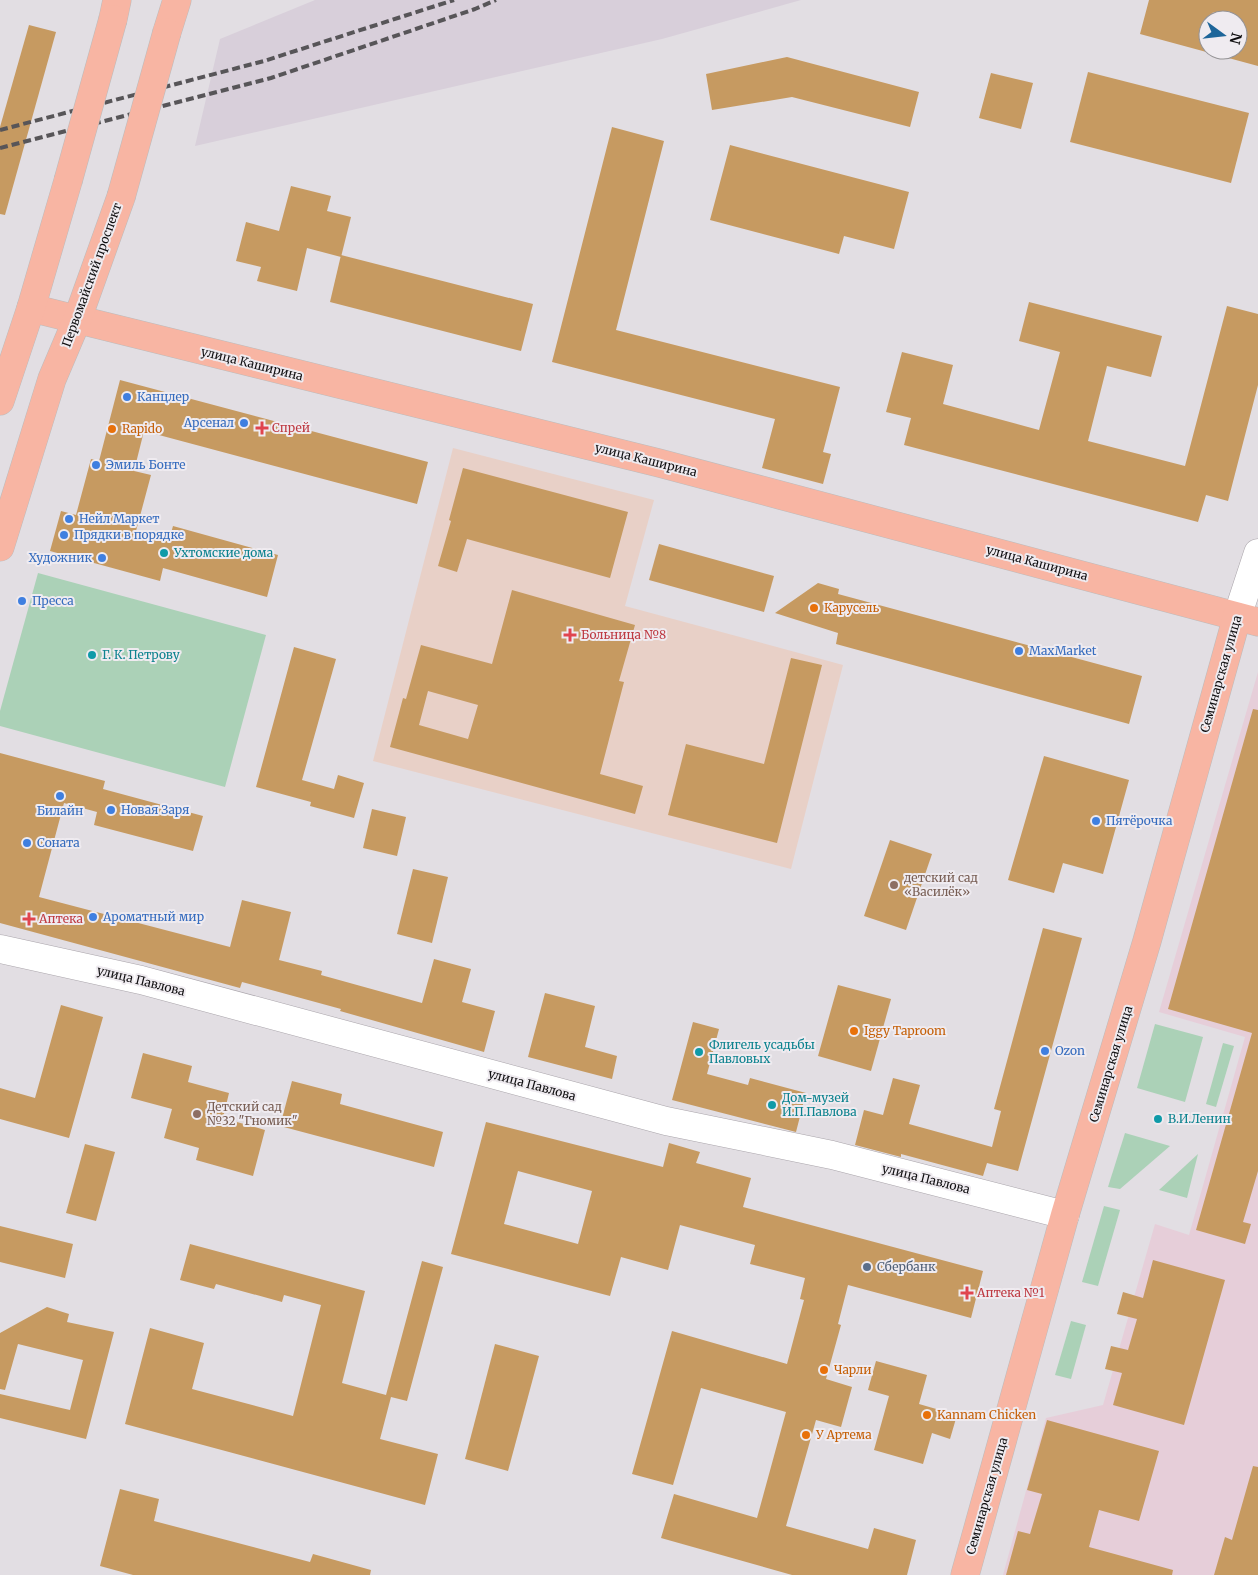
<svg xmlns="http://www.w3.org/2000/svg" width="1258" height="1575" font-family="Merriweather,serif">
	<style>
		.built { fill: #d8cfda }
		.industrial { fill: #e6ced9 }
		.medical { fill: #e8d0c7 }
		.green { fill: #abd1b7 }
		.building { fill: #c69a61; fill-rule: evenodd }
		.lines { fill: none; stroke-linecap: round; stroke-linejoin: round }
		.minor-casing { stroke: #aaa5ab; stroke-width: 29 }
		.major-casing { stroke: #bcbcbc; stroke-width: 29 }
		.minor { stroke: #fff; stroke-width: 28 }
		.major { stroke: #f8b5a3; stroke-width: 28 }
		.rail { stroke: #575558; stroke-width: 4; stroke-dasharray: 8 4; stroke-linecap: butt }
		.major-bridge-casing { stroke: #bcbcbc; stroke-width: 29; stroke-linecap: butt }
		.major-bridge { stroke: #f8b5a3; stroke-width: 28 }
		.shop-dot { fill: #3f7fe0; stroke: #efebf0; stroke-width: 2 }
		.health-dot { fill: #e0444e; stroke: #efebf0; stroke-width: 2 }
		.food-dot { fill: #e8710a; stroke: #efebf0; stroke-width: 2 }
		.culture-dot { fill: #0f9aa8; stroke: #efebf0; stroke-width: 2 }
		.education-dot { fill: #8d6e63; stroke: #efebf0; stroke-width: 2 }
		.service-dot { fill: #5c6f8a; stroke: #efebf0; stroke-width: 2 }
		.labels { text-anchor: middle; stroke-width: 4; stroke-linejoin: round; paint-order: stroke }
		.street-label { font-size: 12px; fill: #0f0e10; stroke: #efebf0 }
		.shop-label { font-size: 12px; fill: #366cbe; stroke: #efebf0; text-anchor: start }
		.health-label { font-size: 12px; fill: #be3a42; stroke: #efebf0; text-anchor: start }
		.food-label { font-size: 12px; fill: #c56008; stroke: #efebf0; text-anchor: start }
		.culture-label { font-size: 12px; fill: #0d838f; stroke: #efebf0; text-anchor: start }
		.education-label { font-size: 12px; fill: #785e54; stroke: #efebf0; text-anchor: start }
		.service-label { font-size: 12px; fill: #4e5e75; stroke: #efebf0; text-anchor: start }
	</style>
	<rect width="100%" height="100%" fill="#e2dee3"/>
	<!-- built -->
	<polygon class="built" points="315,0 801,0 662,39 195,146 220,39"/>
	<!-- industrial -->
	<polygon class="industrial" points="1258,672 1258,1575 1003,1575 1046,1418 1103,1405 1155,1224 1189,1235 1245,1037 1159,1012"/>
	<!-- medical -->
	<polygon class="medical" points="453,448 654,500 625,606 843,665 791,869 373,761"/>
	<!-- green -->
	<g class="green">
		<polygon points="38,573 266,635 225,787 0,726 0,711"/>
		<polygon points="1155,1024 1203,1037 1185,1102 1137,1088"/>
		<polygon points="1223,1043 1234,1046 1216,1107 1206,1104"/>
		<polygon points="1125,1133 1170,1146 1120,1189 1108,1187"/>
		<polygon points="1198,1154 1187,1198 1159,1190"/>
		<polygon points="1104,1206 1120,1210 1098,1286 1082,1282"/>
		<polygon points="1071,1321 1086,1325 1071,1379 1055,1375"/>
	</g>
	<!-- building -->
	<g class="building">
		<path d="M1149,0H1258V66L1140,34ZM1208,20H1238V50H1208Z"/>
		<polygon points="29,25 56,32 5,215 0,214 0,127"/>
		<polygon points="787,57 919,92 910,127 792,97 712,110 706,74"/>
		<polygon points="1088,72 1249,113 1231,183 1070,142"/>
		<polygon points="991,73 1033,83 1021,129 979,118"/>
		<polygon points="612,127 664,141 616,330 840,387 823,452 831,454 823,484 762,468 775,419 552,362"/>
		<polygon points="730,145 909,192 894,249 844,236 839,254 710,220"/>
		<polygon points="291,186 331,196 327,211 351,217 341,257 307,248 297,291 257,281 261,267 236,261 246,222 279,231"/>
		<polygon points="341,255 533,304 521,351 330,302"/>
		<polygon points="1029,302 1162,336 1151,377 1107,366 1088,441 1185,466 1227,306 1258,314 1258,385 1228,501 1206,495 1198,522 904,445 911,418 886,412 902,352 953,365 943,404 1039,430 1060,352 1019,341"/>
		<polygon points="120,380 428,462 417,504 144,431 134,471 151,475 136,531 169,540 173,526 278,555 267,597 163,568 160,581 50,551 61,511 76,515 91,459 99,461"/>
		<polygon points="463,468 628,512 610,578 467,539 457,572 438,566 451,521 449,520"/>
		<polygon points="659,544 774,576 764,612 649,580"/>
		<polygon points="818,583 839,589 838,594 1142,676 1129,724 836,644 838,633 775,613"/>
		<path d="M512,590L635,625L619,681L624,682L600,774L643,786L635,814L390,747L403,698L406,699L421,645L492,664ZM428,691L478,705L468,739L419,725Z"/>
		<polygon points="294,647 336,659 302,780 334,789 338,775 364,783 354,818 310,806 311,802 256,787"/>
		<polygon points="791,658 822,665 777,843 668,815 686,744 764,764"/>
		<polygon points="1253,709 1258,710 1258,1171 1243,1222 1251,1224 1245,1244 1196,1230 1252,1033 1168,1009"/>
		<polygon points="0,753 105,781 103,789 203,816 193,851 94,825 97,812 64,803 39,897 230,947 242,900 291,912 279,960 322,971 321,975 422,1003 434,959 471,969 462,1002 495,1011 484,1052 340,1011 341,1009 242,982 240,988 0,923"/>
		<polygon points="1044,756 1129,780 1103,874 1063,863 1054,893 1008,880"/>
		<polygon points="372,809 406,817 397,856 363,848"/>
		<polygon points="890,840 932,854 906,930 864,916"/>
		<polygon points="413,869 448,877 432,943 397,934"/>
		<polygon points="1043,928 1082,938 1018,1171 987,1163 983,1176 901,1154 901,1157 855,1145 864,1110 883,1115 893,1078 920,1085 909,1124 992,1147 1001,1111 994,1109"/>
		<polygon points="838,985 891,999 871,1071 818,1056"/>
		<polygon points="545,993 595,1006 585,1047 617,1056 612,1079 528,1057"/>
		<polygon points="61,1005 103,1017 69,1138 0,1119 0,1088 35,1098"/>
		<polygon points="693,1022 719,1029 707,1074 748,1085 750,1078 806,1093 796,1132 672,1100"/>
		<polygon points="143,1053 192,1066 188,1082 229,1093 223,1118 265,1130 253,1176 196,1160 199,1148 164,1138 172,1109 131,1098"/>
		<polygon points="292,1081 342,1094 340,1104 443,1132 434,1167 280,1126"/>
		<path d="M486,1122L663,1167L669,1143L700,1152L696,1163L751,1178L743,1207L983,1271L971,1318L848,1285L838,1324L841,1325L826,1379L852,1387L841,1427L816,1420L786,1526L868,1549L874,1528L916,1540L907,1575H792L661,1538L674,1494L757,1518L786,1412L701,1388L673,1485L632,1474L672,1331L787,1364L804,1300L800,1299L805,1278L750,1264L755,1245L680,1225L668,1270L621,1257L610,1296L451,1254ZM518,1171L592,1191L578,1244L504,1224Z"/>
		<polygon points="85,1144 115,1152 96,1221 66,1213"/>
		<polygon points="0,1226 73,1244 65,1278 0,1262"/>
		<polygon points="190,1244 365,1291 342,1383 386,1395 422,1261 443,1267 407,1401 391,1397 380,1439 438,1454 425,1505 125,1424 150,1328 204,1343 192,1389 293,1416 321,1305 284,1295 282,1302 216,1284 214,1289 180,1280"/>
		<polygon points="1153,1260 1225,1280 1184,1425 1113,1405 1122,1373 1105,1369 1111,1346 1128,1350 1137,1319 1117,1314 1123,1292 1143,1298"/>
		<polygon points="47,1307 69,1314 67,1322 114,1332 86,1439 0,1418 0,1394 70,1410 83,1360 18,1344 5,1390 0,1389 0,1333"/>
		<polygon points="495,1344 539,1356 508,1471 465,1459"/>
		<polygon points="876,1361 927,1375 919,1404 957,1415 950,1439 932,1433 923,1464 874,1450 889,1396 868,1390"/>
		<polygon points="1047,1420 1159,1451 1139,1521 1099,1510 1089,1547 1173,1570 1172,1575 1006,1575 1018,1531 1030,1534 1042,1494 1027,1490"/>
		<polygon points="1253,1466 1258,1467 1258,1575 1214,1575 1225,1537 1232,1540"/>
		<polygon points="120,1489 159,1499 154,1521 310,1562 313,1554 371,1570 370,1575 133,1575 100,1566"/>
	</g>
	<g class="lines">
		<defs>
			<g id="minor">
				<polyline points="1237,617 1258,553"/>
				<polyline points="0,949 141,980 666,1121 832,1155 1065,1215"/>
			</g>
			<g id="major">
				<polyline points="113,19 117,0"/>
				<polyline points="167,32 177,0"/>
				<polyline points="31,308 659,463 1258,622"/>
				<polyline points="0,401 31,308 68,181"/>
				<polyline points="0,547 52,379 77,320 121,197"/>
				<polyline points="965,1575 1065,1215 1147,941 1237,617"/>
			</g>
		</defs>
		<!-- minor casing -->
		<use href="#minor" class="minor-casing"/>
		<!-- major casing -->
		<use href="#major" class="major-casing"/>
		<!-- minor -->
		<use href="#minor" class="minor"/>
		<!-- major -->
		<use href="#major" class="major"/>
		<!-- rail -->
		<g class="rail">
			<polyline points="0,130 264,61 454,0"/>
			<polyline points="0,148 271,78 475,9 496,0"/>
		</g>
		<defs>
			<g id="major-bridge">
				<polyline points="68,181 113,19"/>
				<polyline points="121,197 167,32"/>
			</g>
		</defs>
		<!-- major-bridge casing -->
		<use href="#major-bridge" class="major-bridge-casing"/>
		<!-- major-bridge -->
		<use href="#major-bridge" class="major-bridge"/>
	</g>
	<!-- markers -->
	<g class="shop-dot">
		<circle cx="127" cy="397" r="5"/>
		<circle cx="244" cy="423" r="5"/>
		<circle cx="96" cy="465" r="5"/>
		<circle cx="69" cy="519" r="5"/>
		<circle cx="64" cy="535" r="5"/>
		<circle cx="102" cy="558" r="5"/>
		<circle cx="22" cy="601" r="5"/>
		<circle cx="1019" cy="651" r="5"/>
		<circle cx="60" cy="796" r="5"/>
		<circle cx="111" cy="810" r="5"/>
		<circle cx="1096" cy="821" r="5"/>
		<circle cx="27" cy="843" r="5"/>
		<circle cx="93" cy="917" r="5"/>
		<circle cx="1045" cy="1051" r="5"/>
	</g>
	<g class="health-dot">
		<path d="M259.5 420.5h5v5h5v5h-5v5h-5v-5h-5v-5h5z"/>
		<path d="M567.5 627.5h5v5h5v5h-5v5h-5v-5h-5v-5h5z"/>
		<path d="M26.5 911.5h5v5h5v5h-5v5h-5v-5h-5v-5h5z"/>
		<path d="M964.5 1285.5h5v5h5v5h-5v5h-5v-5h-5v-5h5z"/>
	</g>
	<g class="food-dot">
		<circle cx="112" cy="429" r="5"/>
		<circle cx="814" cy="608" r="5"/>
		<circle cx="854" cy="1031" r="5"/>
		<circle cx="824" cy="1370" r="5"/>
		<circle cx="927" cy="1415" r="5"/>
		<circle cx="806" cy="1435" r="5"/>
	</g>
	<g class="culture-dot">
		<circle cx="164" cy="553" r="5"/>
		<circle cx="92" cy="655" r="5"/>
		<circle cx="699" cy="1052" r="5"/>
		<circle cx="772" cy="1105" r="5"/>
		<circle cx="1158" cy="1119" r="5"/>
	</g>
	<g class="education-dot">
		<circle cx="894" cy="885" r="5"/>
		<circle cx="197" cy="1114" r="5"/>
	</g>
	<circle class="service-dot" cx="867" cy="1267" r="5"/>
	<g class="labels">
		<!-- street labels -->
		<g class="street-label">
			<text transform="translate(92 275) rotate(-70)" y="4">Первомайский проспект</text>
			<text transform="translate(252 364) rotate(14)" y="4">улица Каширина</text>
			<text transform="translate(646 460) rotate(14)" y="4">улица Каширина</text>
			<text transform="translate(1037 563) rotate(15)" y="4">улица Каширина</text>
			<text transform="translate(1221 674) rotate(-74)" y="4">Семинарская улица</text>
			<text transform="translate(141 981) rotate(14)" y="4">улица Павлова</text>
			<text transform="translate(1111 1064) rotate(-73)" y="4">Семинарская улица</text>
			<text transform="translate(532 1085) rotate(15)" y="4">улица Павлова</text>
			<text transform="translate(926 1179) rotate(14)" y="4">улица Павлова</text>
			<text transform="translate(987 1496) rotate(-74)" y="4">Семинарская улица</text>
		</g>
		<!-- shop labels -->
		<g class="shop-label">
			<text x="137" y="401">Канцлер</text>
			<text x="234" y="427" text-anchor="end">Арсенал</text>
			<text x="106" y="469">Эмиль Бонте</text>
			<text x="79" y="523">Нейл Маркет</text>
			<text x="74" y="539">Прядки в порядке</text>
			<text x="92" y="562" text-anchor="end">Художник</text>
			<text x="32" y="605">Пресса</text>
			<text x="1029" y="655">MaxMarket</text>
			<text x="121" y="814">Новая Заря</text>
			<text x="60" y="815" text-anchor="middle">Билайн</text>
			<text x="1106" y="825">Пятёрочка</text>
			<text x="37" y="847">Соната</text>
			<text x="103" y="921">Ароматный мир</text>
			<text x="1055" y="1055">Ozon</text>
		</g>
		<!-- health labels -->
		<g class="health-label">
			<text x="272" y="432">Спрей</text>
			<text x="581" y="639">Больница №8</text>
			<text x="39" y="923">Аптека</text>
			<text x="977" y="1297">Аптека №1</text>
		</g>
		<!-- food labels -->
		<g class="food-label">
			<text x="122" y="433">Rapido</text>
			<text x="824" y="612">Карусель</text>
			<text x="864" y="1035">Iggy Taproom</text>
			<text x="834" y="1374">Чарли</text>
			<text x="937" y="1419">Kannam Chicken</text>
			<text x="816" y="1439">У Артема</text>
		</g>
		<!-- culture labels -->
		<g class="culture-label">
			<text x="174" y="557">Ухтомские дома</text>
			<text x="102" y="659">Г. К. Петрову</text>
			<text x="709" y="1049">Флигель усадьбы<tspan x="709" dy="14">Павловых</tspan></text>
			<text x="782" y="1102">Дом-музей<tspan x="782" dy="14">И.П.Павлова</tspan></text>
			<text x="1168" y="1123">В.И.Ленин</text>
		</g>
		<!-- education labels -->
		<g class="education-label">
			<text x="904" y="882">детский сад<tspan x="904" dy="14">«Василёк»</tspan></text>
			<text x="207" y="1111">Детский сад<tspan x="207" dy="14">№32 "Гномик"</tspan></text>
		</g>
		<!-- service labels -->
		<g class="service-label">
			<text x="877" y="1271">Сбербанк</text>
		</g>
	</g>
	<!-- north arrow -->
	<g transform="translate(1223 35) rotate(105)"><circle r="24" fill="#efebf0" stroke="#959396"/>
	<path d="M0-4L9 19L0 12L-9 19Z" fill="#1d6599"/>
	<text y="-8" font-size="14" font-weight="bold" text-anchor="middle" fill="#0f0e10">N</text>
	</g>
</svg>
